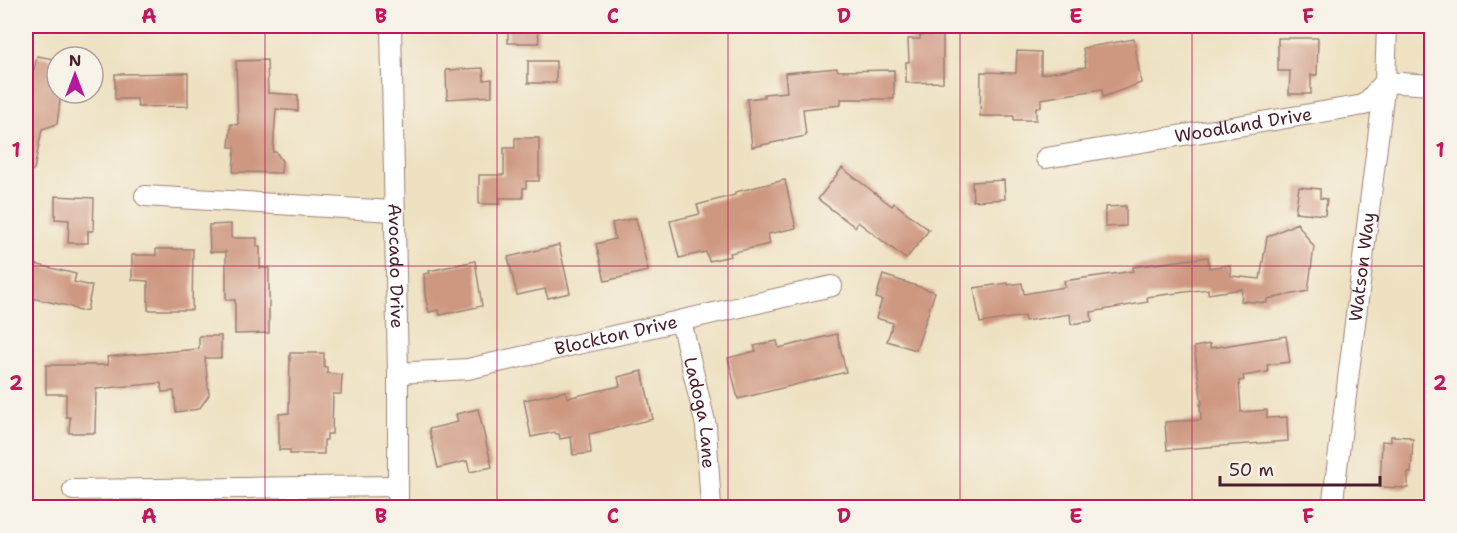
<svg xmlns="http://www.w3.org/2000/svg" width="1457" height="533" font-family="'Shantell Sans',sans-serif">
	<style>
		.building { fill: #ce9780 }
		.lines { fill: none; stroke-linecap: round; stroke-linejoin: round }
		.street-casing { stroke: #9c8076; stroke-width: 22 }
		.street { stroke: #fff; stroke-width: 20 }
		.grid { fill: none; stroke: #c2185b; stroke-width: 1.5; stroke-opacity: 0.55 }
		.labels { text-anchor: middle; stroke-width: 5; stroke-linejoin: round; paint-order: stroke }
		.street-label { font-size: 18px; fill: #4a1f2b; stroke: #f7f3e8 }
		.neatline { fill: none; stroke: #c2185b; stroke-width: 2 }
		.grid-label { font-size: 20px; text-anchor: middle; font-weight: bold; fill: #c2185b }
	</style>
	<rect width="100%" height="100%" fill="#f7f3e8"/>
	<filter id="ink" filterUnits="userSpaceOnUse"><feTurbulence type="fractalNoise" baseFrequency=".0167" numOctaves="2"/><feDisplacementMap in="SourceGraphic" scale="12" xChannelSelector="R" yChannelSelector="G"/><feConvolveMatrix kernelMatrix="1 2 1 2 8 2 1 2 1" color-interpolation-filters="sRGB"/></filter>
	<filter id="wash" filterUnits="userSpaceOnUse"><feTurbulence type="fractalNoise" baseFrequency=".008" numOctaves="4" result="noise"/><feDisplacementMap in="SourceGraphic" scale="24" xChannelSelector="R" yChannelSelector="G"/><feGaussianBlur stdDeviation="1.35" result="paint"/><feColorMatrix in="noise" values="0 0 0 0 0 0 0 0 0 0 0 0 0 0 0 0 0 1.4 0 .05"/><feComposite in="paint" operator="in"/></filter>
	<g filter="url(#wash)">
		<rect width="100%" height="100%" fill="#eee1c1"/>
		<g id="blocks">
			<!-- building -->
			<g class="building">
				<polygon points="508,26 538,26 539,43 508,43"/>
				<polygon points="920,35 943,35 943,82 906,83 906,62 909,62 908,39 920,39"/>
				<polygon points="1278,38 1318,38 1317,75 1311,75 1311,94 1289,94 1290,71 1278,71"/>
				<polygon points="1134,39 1141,83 1103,97 1102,89 1041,99 1041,107 1036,107 1036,120 1014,120 1014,116 980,116 981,72 1016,73 1017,51 1041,52 1041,74 1086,67 1083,48"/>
				<polygon points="37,56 54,59 51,73 57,75 57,93 61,93 57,124 42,129 34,170 26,170 26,80 28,69 34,70"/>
				<polygon points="267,60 268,93 298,95 298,111 276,109 273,152 276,152 282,161 281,173 233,172 235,147 229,147 231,124 238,125 236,61"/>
				<rect x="528" y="61" width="28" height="22"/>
				<polygon points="483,68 484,80 492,79 492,96 447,99 446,70"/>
				<polygon points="837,68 838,71 894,70 894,99 841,99 841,105 803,109 806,136 752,147 747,99 764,97 764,94 787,92 785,73"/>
				<polygon points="188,73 188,106 138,107 137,99 115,99 115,74"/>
				<polygon points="515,138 539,138 539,181 526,181 526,188 523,188 523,198 500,198 500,204 479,204 479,175 504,175 504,148 515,148"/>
				<polygon points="842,168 892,206 894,203 929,230 906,259 858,222 855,227 818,199"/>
				<polygon points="785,180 796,228 768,234 770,244 730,253 731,256 709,261 706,252 679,258 670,221 700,214 697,205 735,195 735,192"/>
				<polygon points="1004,180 1005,199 973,201 972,182"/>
				<polygon points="1299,187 1320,189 1320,198 1327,199 1325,215 1295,212"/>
				<polygon points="55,196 94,198 93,231 88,231 88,243 68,243 69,220 55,219"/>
				<polygon points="1126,206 1126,226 1105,227 1105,207"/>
				<polygon points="636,218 648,271 605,281 596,244 615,239 612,223"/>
				<polygon points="1297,223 1314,247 1308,291 1267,299 1267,303 1241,301 1242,289 1208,294 1208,289 1147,297 1148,302 1091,312 1092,321 1071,324 1070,314 1025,321 1024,316 980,323 974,288 1008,283 1008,285 1022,283 1024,294 1065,287 1064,281 1133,271 1133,267 1208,257 1209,268 1230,265 1231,276 1260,279 1267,237"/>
				<polygon points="231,224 231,238 257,238 257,246 260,246 260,268 269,268 269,333 235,334 235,300 226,300 226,252 210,252 209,225"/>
				<polygon points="559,245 570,293 548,298 545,289 517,295 508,257"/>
				<polygon points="156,249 193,249 192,310 148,310 148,281 132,280 132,255 156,255"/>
				<polygon points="475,261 482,306 440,315 439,310 429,312 425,296 424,274 430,273 429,271"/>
				<polygon points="26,262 76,274 74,282 92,286 87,310 79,311 69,306 26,297"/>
				<polygon points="883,275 935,292 916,350 887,341 893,323 876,318 882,300 876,298"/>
				<polygon points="837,334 846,372 738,399 728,358 756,351 754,346 777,341 779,348"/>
				<polygon points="199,336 221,336 221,358 205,358 209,395 199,409 176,412 174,391 162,392 161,383 96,389 95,433 69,433 70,417 66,417 66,394 46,394 46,365 108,365 107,357 199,349"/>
				<polygon points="1286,336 1290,362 1267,365 1268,372 1243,376 1244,380 1239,381 1241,412 1267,410 1267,418 1287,417 1288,441 1167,450 1165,422 1201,420 1200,404 1202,404 1194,347 1210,344 1210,348"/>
				<polygon points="290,353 324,353 324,367 327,367 327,373 342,375 341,394 333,394 332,434 327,434 327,440 324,440 324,454 290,454 290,450 279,450 279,414 289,413"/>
				<polygon points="642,371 653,419 589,434 591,453 573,455 571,437 560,439 559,434 556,434 555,432 531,437 524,400 566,391 567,398 620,386 618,377"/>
				<polygon points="478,409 492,467 470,472 467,461 438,468 429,429 458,422 456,414"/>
				<polygon points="1391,436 1410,437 1410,439 1413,439 1411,473 1408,473 1408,488 1380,487 1382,441 1391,442"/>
			</g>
		</g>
	</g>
	<g filter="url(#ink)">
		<use href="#blocks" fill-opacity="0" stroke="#9c8076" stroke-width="1.5"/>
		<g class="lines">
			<defs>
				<g id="street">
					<path id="s1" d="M391,26L398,373V508"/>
					<path id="s2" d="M1046,158L1364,105L1385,82L1432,85"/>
					<polyline points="145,196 393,211"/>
					<path id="s3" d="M681,321L706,426L711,508"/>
					<path id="s4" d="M398,373L468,369L832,286"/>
					<polyline points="73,490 398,486"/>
					<path id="s5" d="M1332,508L1385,82L1387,26"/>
				</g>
			</defs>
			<!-- street casing -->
			<use href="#street" class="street-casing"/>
			<!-- street -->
			<use href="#street" class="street"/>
		</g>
	</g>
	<!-- grid -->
	<path class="grid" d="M265,26V508M497,26V508M728,26V508M960,26V508M1192,26V508M26,266H1432"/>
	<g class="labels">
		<!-- street labels -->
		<g class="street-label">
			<text dy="6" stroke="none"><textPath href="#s2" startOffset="200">Woodland Drive</textPath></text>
			<text dy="6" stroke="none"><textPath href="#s1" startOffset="240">Avocado Drive</textPath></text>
			<text dy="6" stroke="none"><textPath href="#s5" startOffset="243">Watson Way</textPath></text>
			<text dy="6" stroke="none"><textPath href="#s4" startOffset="222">Blockton Drive</textPath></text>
			<text dy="6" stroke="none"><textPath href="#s3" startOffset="94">Ladoga Lane</textPath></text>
		</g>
	</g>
	<!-- margin -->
	<rect width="1457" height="533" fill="none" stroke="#f7f3e8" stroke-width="66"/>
	<!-- north arrow -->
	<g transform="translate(75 75)"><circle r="28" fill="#f7f3e8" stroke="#b29e9c" stroke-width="1.5"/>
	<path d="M0-4.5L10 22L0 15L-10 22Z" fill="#b5179e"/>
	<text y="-9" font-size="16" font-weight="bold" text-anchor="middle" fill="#4a1f2b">N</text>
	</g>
	<!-- scale -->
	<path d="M1220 476v9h160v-9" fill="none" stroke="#4a1f2b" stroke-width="3"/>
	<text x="1229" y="476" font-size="18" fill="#4a1f2b" stroke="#f7f3e8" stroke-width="4.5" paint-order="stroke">50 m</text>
	<rect x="33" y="33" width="1391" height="467" class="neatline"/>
	<g class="grid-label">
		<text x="149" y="23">A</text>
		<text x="381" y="23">B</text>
		<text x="613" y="23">C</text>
		<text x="844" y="23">D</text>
		<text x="1076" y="23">E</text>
		<text x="1308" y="23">F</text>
		<text x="16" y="157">1</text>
		<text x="1440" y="157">1</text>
		<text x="16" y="390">2</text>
		<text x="1440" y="390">2</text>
		<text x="149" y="523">A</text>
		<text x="381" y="523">B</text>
		<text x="613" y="523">C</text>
		<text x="844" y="523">D</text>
		<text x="1076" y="523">E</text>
		<text x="1308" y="523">F</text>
	</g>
</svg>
